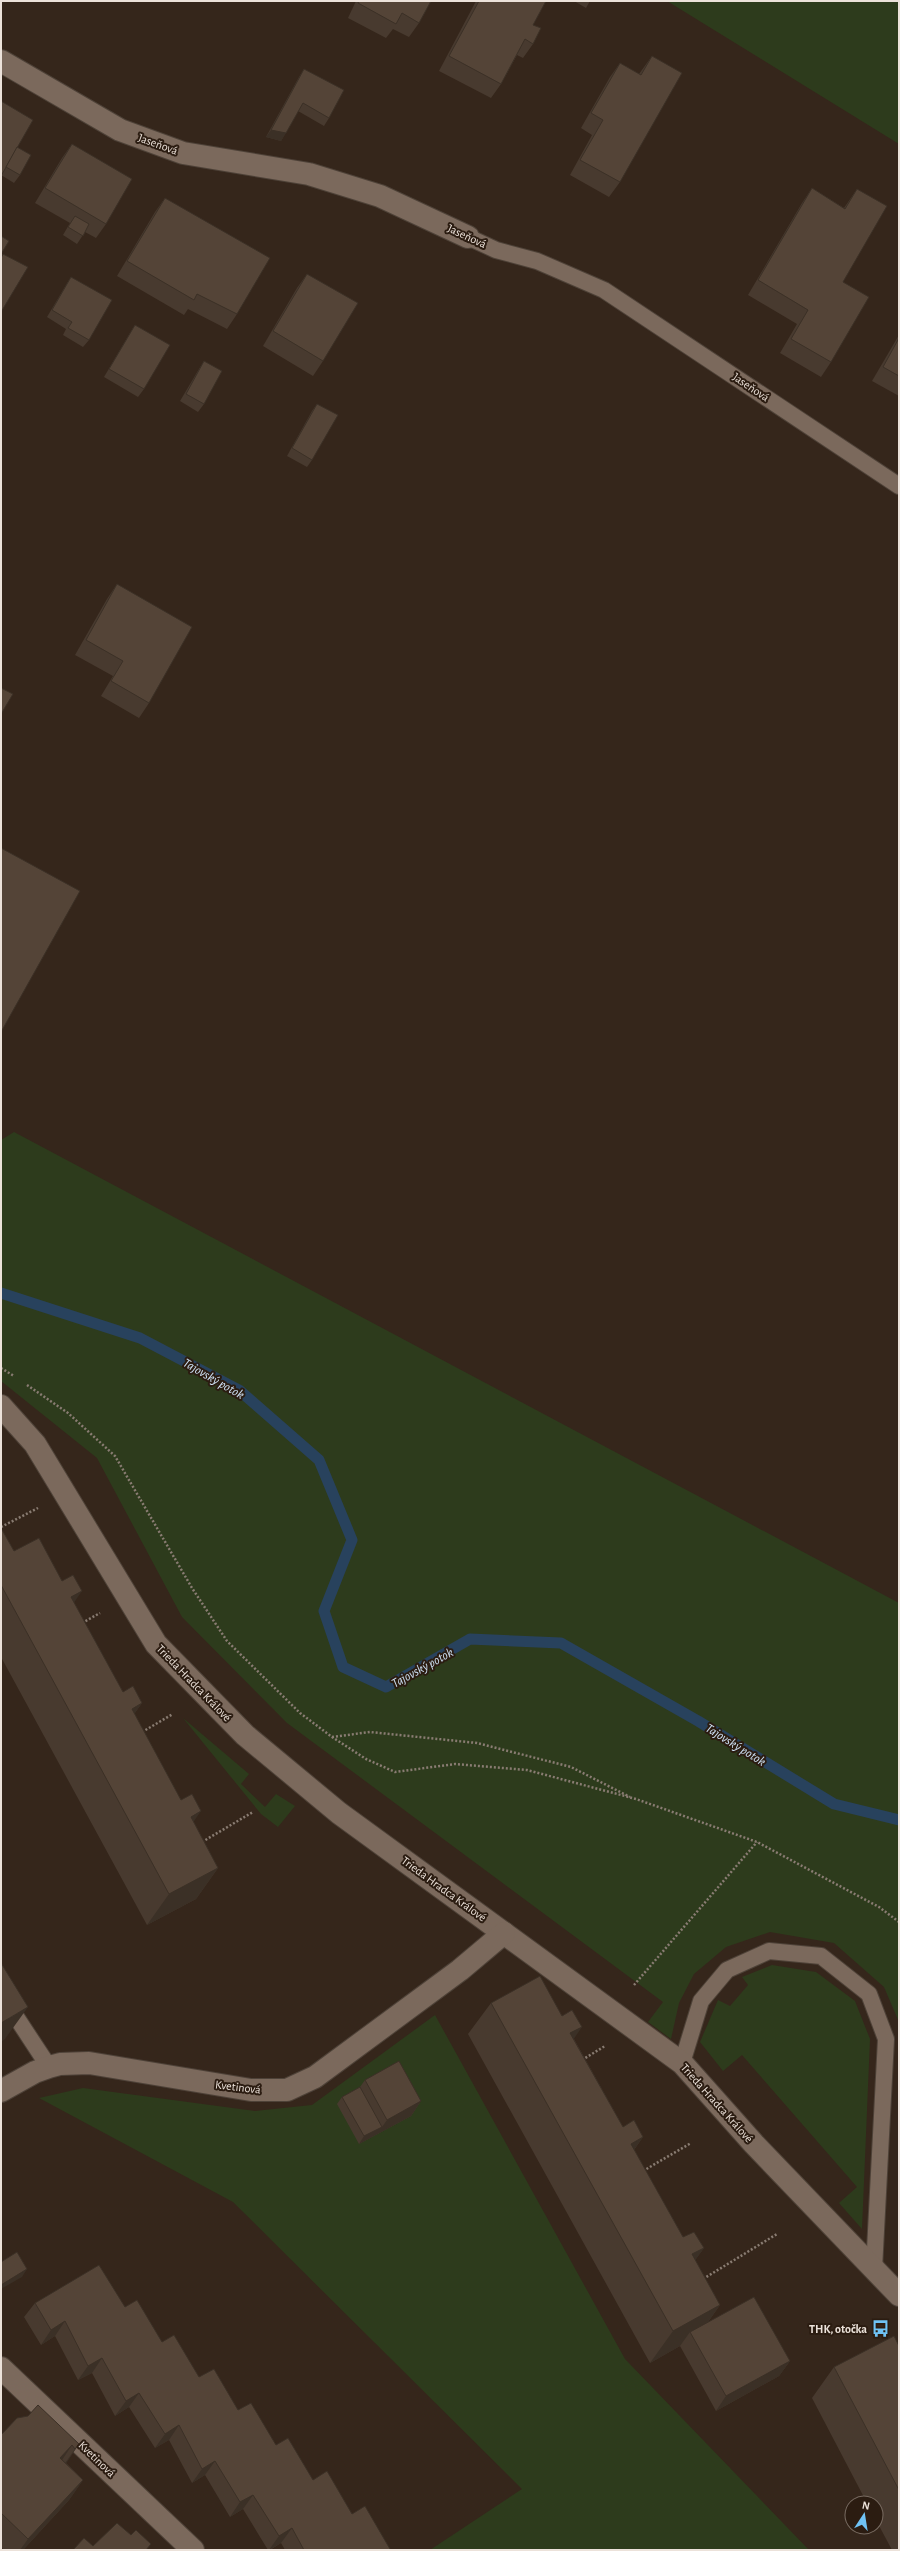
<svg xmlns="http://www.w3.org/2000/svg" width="900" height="2551" font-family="'Alegreya Sans',sans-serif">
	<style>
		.green { fill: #2d3b1c }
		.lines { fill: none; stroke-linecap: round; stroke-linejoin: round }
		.stream { stroke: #28425d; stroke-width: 11 }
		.service-casing { stroke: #4e4238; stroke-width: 18 }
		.minor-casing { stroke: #4e4238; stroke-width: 24 }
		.path { stroke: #897c72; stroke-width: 2.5; stroke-dasharray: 2 2; stroke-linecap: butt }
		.service { stroke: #7b695c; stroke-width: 16 }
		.minor { stroke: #7b695c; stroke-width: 22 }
		.wall { fill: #483a2f }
		.shaded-wall { fill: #3b3026 }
		.building { fill: #544437; stroke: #3b3026 }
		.labels { text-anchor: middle; stroke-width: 4; stroke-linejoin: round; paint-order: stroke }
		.street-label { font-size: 12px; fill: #ece2da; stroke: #2b1c11 }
		.poi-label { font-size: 12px; font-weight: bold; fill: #ece2da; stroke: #2b1c11; text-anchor: end }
		.water-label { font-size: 13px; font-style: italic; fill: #cfe2f6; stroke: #2b1c11 }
	</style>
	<rect width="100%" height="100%" fill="#35261b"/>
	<!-- green -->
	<g class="green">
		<polygon points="667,1 899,1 899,144"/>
		<polygon points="14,1132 899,1603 899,2022 884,1987 834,1943 770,1932 726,1947 694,1974 679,2003 671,2039 648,2022 663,2002 287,1723 182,1617 97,1458 1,1381 1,1140"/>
		<polygon points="183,1718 249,1774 241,1784 265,1807 276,1794 295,1806 278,1827 261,1814"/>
		<polygon points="772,1965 816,1972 855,2001 870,2039 862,2229 839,2203 857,2187 742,2055 723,2071 700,2042 718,2000 730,2006 748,1985 742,1977"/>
		<polygon points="435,2015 625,2359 809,2550 430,2550 522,2489 233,2202 39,2098 83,2088 255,2111 312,2105"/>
	</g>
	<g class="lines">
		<!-- stream -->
		<polyline class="stream" points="1,1293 140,1338 239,1390 319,1460 352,1540 324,1611 343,1667 386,1687 470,1639 561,1643 698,1721 834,1804 899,1820"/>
		<defs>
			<g id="service">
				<polyline points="468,237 496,250 537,261 604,290 899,486"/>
				<polyline points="1,1994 49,2067"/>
				<polyline points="682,2063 701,2001 727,1970 769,1951 821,1956 869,1994 886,2039 874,2269"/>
			</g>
			<g id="minor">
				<polyline points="1,61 120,130 183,153 309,174 380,196 468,237"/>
				<polyline points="1,1406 35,1444 156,1644 245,1735 339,1813 682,2063 754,2144 899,2295"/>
				<polyline points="1,2091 35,2072 49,2067 60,2064 89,2063 251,2090 287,2090 315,2077 460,1970 504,1933"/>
				<polyline points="1,2368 193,2550"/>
			</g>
		</defs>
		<!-- service casing -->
		<use href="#service" class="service-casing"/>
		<!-- minor casing -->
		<use href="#minor" class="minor-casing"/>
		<!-- path -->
		<g class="path">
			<polyline points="1,1368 14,1376"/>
			<polyline points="27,1385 68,1413 115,1456 192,1588 227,1641 300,1713 332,1737 366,1759 395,1772 455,1764 527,1770 636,1799 757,1842 879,1907 899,1922"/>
			<polyline points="1,1527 38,1508"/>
			<polyline points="82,1623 100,1613"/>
			<polyline points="142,1732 173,1714"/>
			<polyline points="332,1737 370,1732 477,1743 571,1767 630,1797"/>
			<polyline points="202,1842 253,1812"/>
			<polyline points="634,1985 757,1842"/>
			<polyline points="582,2060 605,2046"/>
			<polyline points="643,2171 691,2143"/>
			<polyline points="703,2279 777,2234"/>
		</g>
		<!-- service -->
		<use href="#service" class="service"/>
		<!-- minor -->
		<use href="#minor" class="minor"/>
	</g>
	<!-- wall -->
	<g class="wall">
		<polygon points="356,1 431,1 419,23 409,37 393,29 386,38 348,18"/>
		<polygon points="476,1 546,1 533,25 533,44 523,58 517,55 501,84 491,98 439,71"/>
		<polygon points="574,1 590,1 586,8"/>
		<polygon points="652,56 620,182 609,197 570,175 592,135 581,128 610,77 620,63 639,74"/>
		<polygon points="304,69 329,118 324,126 298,111 281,141 266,137 299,77"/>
		<polygon points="72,144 106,224 96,238 85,232 77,244 63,235 70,223 35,203 62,158"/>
		<polygon points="17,147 20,175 14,183 1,175"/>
		<polygon points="812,188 844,208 857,189 831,362 821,377 780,353 797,324 748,295 802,203"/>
		<polygon points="165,198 237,314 227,329 188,309 184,315 117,276 155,212"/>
		<polygon points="307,274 323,361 313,376 263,346 297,288"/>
		<polygon points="71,277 89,340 83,347 63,335 66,329 47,317 66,285"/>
		<polygon points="135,325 144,389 138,397 104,377 130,333"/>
		<polygon points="899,335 899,396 872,381"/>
		<polygon points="204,361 204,404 198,412 180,401 199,369"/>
		<polygon points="317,404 312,460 307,467 287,456 312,411"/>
		<polygon points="117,584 149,703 139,718 101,696 113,676 75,655 107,599"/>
		<polygon points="1,1528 14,1551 74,1603 123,1692 142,1703 134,1714 218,1868 196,1899 147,1925 1,1657"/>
		<polygon points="491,2003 574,2039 623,2127 643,2137 634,2150 683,2237 704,2248 695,2260 720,2305 708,2322 790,2361 779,2376 716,2411 680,2346 650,2363 468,2034"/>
		<polygon points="365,2080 421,2101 411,2116 359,2144 337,2104 342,2097 360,2087"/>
		<polygon points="35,2303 125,2307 199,2377 238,2410 313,2480 352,2514 390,2549 390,2550 285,2550 281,2543 270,2550 268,2550 243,2509 230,2517 205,2475 192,2483 169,2440 155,2448 129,2407 115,2416 92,2373 78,2380 55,2336 41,2345 24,2317"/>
		<polygon points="899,2346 899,2550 892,2550 876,2520 876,2503 867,2503 812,2398 834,2367"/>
		<polygon points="1,2435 79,2444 66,2463 83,2480 69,2500 23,2550 4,2550 1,2547"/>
	</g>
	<!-- shaded-wall -->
	<g class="shaded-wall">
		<polygon points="271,130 286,133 281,141 266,137"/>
		<polygon points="82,1591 60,1623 71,1597"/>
		<polygon points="142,1703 120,1734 132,1709"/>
		<polygon points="201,1811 179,1843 191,1817"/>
		<polygon points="218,1868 196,1899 147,1925 169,1894"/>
		<polygon points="28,2007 5,2039 1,2042 1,2023"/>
		<polygon points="582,2027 560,2059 570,2033"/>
		<polygon points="421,2101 411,2116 359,2144 364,2136 382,2127 387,2120"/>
		<polygon points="643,2137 621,2168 631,2144"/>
		<polygon points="704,2248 681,2280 692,2254"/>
		<polygon points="27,2269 22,2277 1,2289 1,2285"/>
		<polygon points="720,2305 698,2336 690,2332 680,2346 650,2363 673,2331"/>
		<polygon points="65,2321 55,2336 41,2345 51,2330"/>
		<polygon points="102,2358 92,2373 78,2380 88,2366"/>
		<polygon points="790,2361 779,2376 716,2411 726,2396"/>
		<polygon points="139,2393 129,2407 115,2416 126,2401"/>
		<polygon points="179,2425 169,2440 155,2448 165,2434"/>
		<polygon points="79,2444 65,2465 61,2469 75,2449"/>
		<polygon points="72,2445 58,2466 60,2458"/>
		<polygon points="215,2461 205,2475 192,2483 202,2469"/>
		<polygon points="83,2480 69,2500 23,2550 20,2550 28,2539"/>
		<polygon points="253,2495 243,2509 230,2517 240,2502"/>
		<polygon points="292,2528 281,2543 269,2550 279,2536"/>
	</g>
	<!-- building -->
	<g class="building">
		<polygon points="359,1 431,1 419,23 402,13 396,24 358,3"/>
		<polygon points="479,1 546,1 533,25 541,28 533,44 525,39 501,84 449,56"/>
		<polygon points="652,56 682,73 620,182 580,160 603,120 591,113 620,63 641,75"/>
		<polygon points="304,69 344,90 329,118 303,103 286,133 271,130"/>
		<polygon points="1,101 33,120 1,176"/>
		<polygon points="72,144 132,179 106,224 45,188"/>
		<polygon points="17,147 31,155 20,175 6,167"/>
		<polygon points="812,188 845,209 857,189 887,206 843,282 869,297 831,362 791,339 808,310 758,280"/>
		<polygon points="165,198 270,258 237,314 197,294 194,300 127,261"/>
		<polygon points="75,216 89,224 83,236 68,227"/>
		<polygon points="1,236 9,241 1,254"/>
		<polygon points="3,254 28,267 1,312 1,258"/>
		<polygon points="307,274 358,303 323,361 273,331"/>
		<polygon points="71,277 112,300 89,340 68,328 72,322 52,310"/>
		<polygon points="135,325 170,345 144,389 109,369"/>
		<polygon points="899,338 899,376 883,367"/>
		<polygon points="204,361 222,371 204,404 186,394"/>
		<polygon points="317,404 338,415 312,460 292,448"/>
		<polygon points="117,584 192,627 149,703 111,681 123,661 86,640"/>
		<polygon points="1,688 13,694 1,714"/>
		<polygon points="1,848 80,891 1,1032"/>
		<polygon points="1,1528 14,1551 39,1538 62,1581 73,1575 82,1591 71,1597 123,1692 133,1686 142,1703 132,1709 181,1800 192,1794 201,1811 191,1817 218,1868 169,1894 1,1585"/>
		<polygon points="1,1963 28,2007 1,2023"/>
		<polygon points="540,1976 562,2016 572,2010 582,2027 570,2033 623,2127 634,2120 643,2137 631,2144 683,2237 694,2232 704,2248 692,2254 720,2305 673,2331 491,2003"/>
		<polygon points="399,2061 421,2101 387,2120 365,2080"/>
		<polygon points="360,2087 382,2127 364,2136 342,2097"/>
		<polygon points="17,2252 27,2269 1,2285 1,2262"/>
		<polygon points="99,2265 125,2307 137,2300 162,2342 174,2335 199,2377 214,2369 238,2410 251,2403 276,2445 288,2438 313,2480 327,2471 352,2514 365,2506 390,2549 389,2550 304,2550 292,2528 279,2536 253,2495 240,2502 215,2461 202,2469 179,2425 165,2434 139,2393 126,2401 102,2358 88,2366 65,2321 51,2330 35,2303"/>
		<polygon points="754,2297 790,2361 726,2396 690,2332"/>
		<polygon points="894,2336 899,2346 899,2490 834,2367"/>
		<polygon points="38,2405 79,2444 75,2449 72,2445 60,2458 83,2480 28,2539 1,2513 1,2435 17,2418 28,2416"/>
		<polygon points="117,2523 131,2535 136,2530 151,2544 146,2550 147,2550 73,2550 84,2538 93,2546"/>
	</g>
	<!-- icons -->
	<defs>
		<symbol id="bus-bare" viewBox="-9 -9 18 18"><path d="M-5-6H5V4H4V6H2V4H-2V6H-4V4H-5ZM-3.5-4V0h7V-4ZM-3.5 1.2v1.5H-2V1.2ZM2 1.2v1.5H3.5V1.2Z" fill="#6fc2f4" stroke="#2b1c11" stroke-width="2.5" paint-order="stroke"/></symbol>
	</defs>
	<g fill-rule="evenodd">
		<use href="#bus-bare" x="868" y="2316" width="25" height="25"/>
	</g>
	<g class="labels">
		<!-- street labels -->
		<g class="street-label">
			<text transform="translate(158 144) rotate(20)" y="4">Jaseňová</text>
			<text transform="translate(467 236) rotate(25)" y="4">Jaseňová</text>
			<text transform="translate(751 387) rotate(34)" y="4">Jaseňová</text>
			<text transform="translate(194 1683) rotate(46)" y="4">Trieda Hradca Králové</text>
			<text transform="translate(444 1889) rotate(36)" y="4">Trieda Hradca Králové</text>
			<text transform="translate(238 2087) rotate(7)" y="4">Kvetinová</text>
			<text transform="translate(717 2103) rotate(48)" y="4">Trieda Hradca Králové</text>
			<text transform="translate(97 2459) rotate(44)" y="4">Kvetinová</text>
		</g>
		<!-- poi labels -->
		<g class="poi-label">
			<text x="867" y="2333">THK, otočka</text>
		</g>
		<!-- water labels -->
		<g class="water-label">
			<text transform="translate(214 1378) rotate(30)" y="5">Tajovský potok</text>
			<text transform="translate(422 1667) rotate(-29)" y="5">Tajovský potok</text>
			<text transform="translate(736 1744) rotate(32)" y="5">Tajovský potok</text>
		</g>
	</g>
	<!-- border -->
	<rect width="900" height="2551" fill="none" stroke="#ece2da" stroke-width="4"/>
	<!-- north arrow -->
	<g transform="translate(864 2515) rotate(12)"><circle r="19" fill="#2b1c11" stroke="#786b61"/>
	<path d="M0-3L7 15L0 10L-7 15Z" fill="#6fc2f4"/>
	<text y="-6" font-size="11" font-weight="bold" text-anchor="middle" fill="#ece2da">N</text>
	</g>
</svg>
